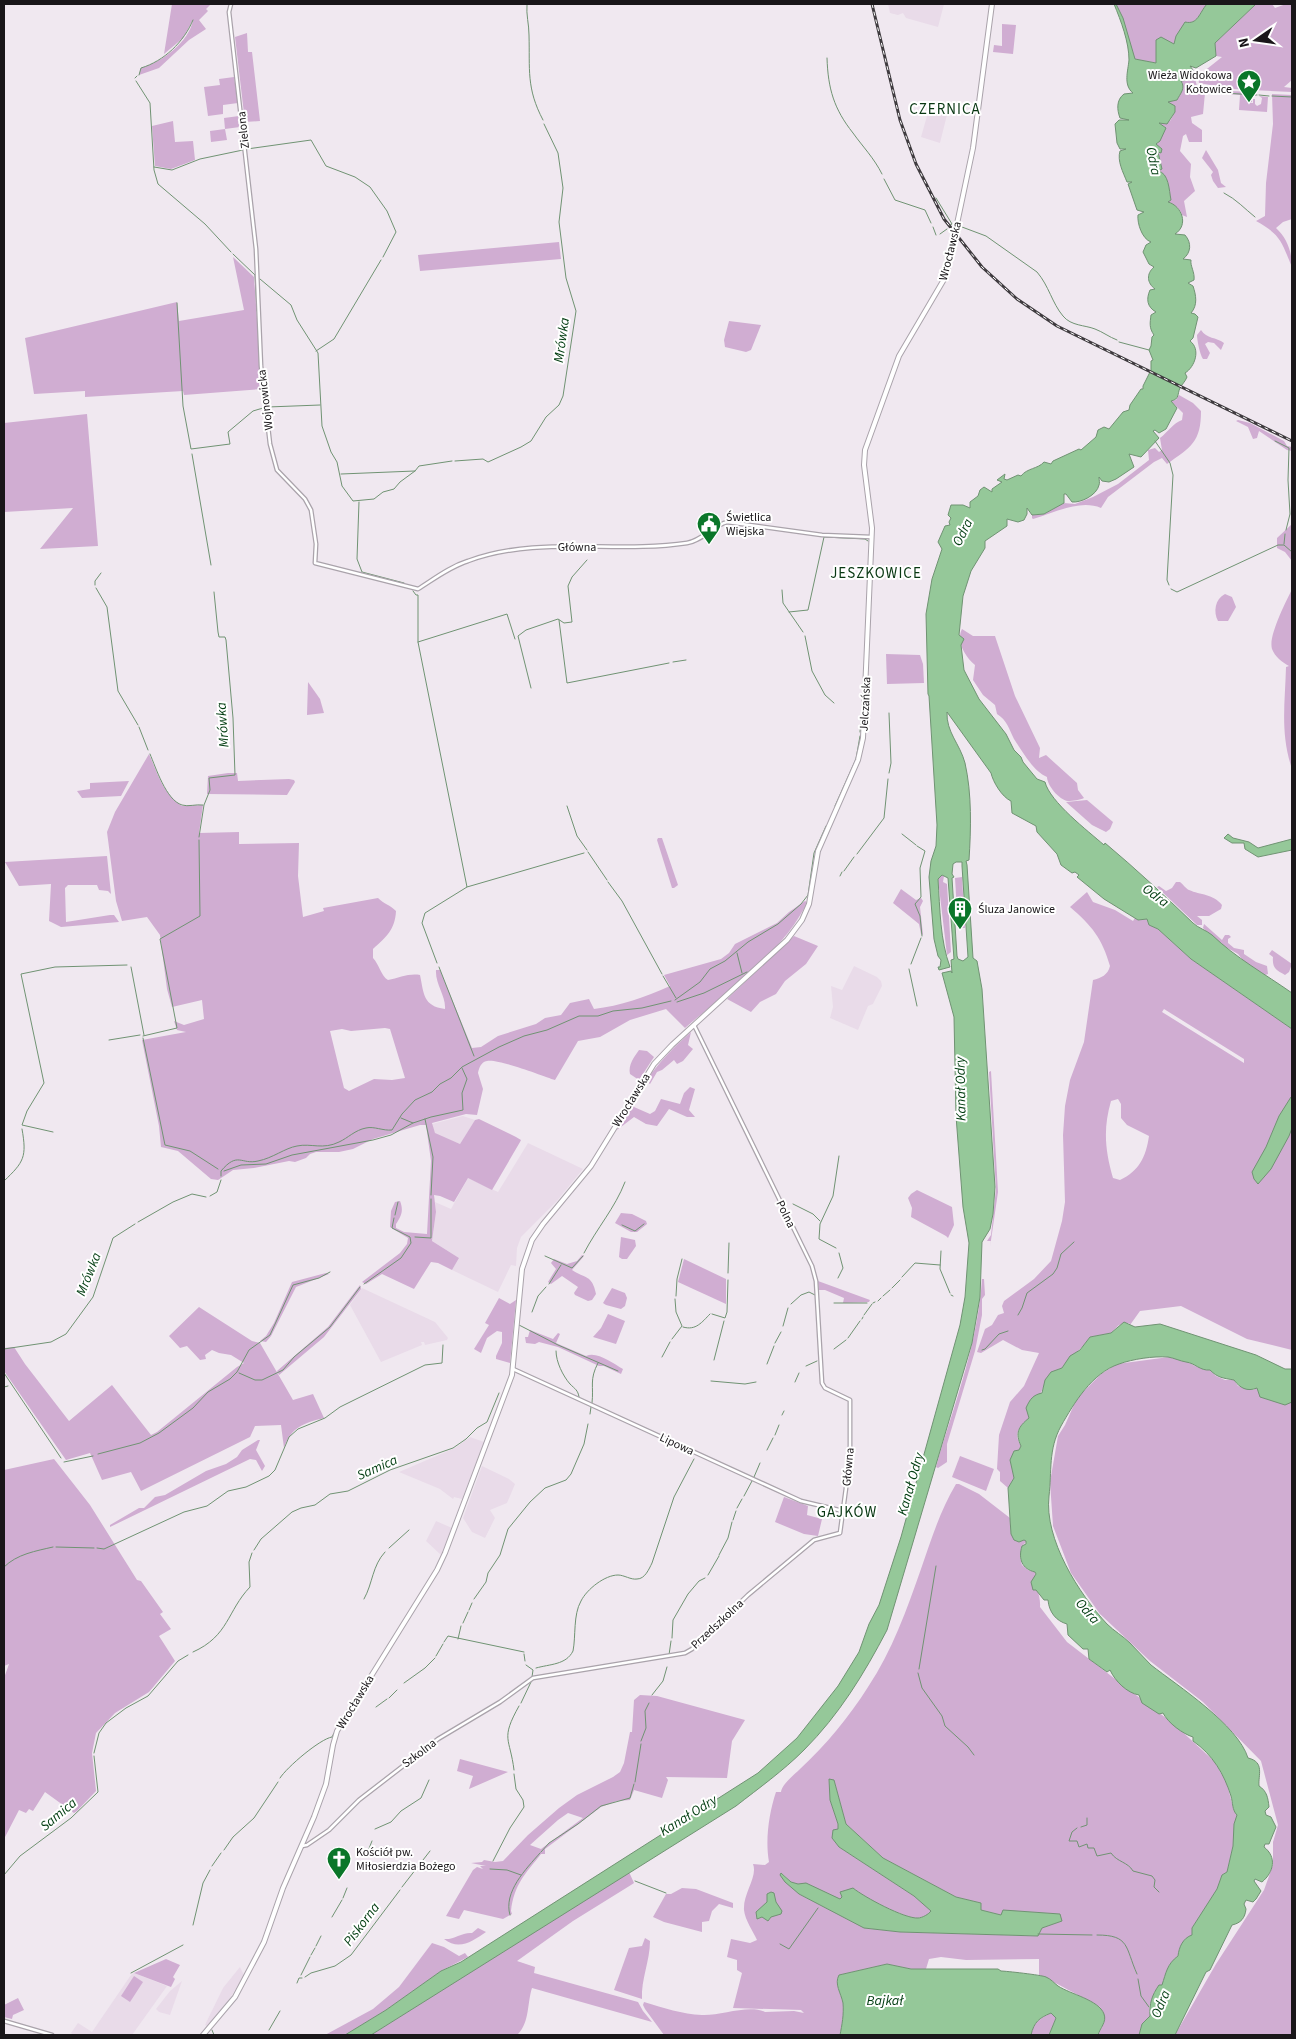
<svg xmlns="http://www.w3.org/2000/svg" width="1296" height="2039" font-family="'Source Sans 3',sans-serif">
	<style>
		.built { fill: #e9dbe9 }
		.green { fill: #d0add2; fill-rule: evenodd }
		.water { fill: #95c899; stroke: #709373; fill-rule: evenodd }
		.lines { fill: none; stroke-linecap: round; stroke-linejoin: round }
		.stream { stroke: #709373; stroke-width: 1 }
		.minor-casing { stroke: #aaa3ab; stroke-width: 5 }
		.major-casing { stroke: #aaa3ab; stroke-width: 6 }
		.minor { stroke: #fff; stroke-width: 2.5 }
		.major { stroke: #fff; stroke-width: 4 }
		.rail-casing { stroke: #3f3b3f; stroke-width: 3 }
		.rail { stroke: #fff; stroke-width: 1; stroke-dasharray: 4; stroke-linecap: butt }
		.labels { text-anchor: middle; stroke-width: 4; stroke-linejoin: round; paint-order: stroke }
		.poi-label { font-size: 12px; fill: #191619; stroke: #fff; text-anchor: start }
		.street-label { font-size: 12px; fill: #191619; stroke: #fff }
		.water-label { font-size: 14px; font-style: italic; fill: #013c10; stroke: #fff }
		.quarter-label { font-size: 15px; letter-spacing: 1px; fill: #083712; stroke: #fff }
	</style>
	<rect width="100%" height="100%" fill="#f0e8f0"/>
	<!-- built -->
	<g class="built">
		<polygon points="888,4 944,4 938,27 906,18 903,13 898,15 890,13"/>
		<polygon points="929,109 947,115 940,143 921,137"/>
		<polygon points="854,966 877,977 881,981 882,986 873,1004 868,1006 858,1030 830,1018 833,1007 831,986 842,990"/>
		<polygon points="463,1116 475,1120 460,1144 435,1134 432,1124"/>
		<polygon points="528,1143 583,1169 556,1202 521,1237 517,1248 516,1266 511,1265 498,1292 452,1270 459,1258 432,1241 436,1212 435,1202 451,1209 468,1178 498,1192"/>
		<polygon points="362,1288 435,1322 448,1338 447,1340 425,1345 424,1342 421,1342 422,1345 381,1362 350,1305"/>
		<polygon points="470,1437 484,1442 462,1499 454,1497 453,1499 440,1489 399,1472 455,1448"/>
		<polygon points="482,1466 509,1479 515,1484 507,1503 490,1510 495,1518 485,1538 472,1532 463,1518"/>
		<polygon points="436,1521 452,1528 441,1555 426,1541"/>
		<polygon points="240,1967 244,1975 229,2000 207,2026 205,2025 223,1988"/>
		<polygon points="134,1973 167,1986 132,2035 73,2035 71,2033 78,2023 92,2032 131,1975"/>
		<polygon points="182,1981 170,2015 159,2012 156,2009 170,1991"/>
	</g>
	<!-- green -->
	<g class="green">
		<path d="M172,4H211L206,9L208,11L199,20L206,29L189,40L159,68L139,75L141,68C162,62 189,42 193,20L183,38L164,54Z"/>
		<polygon points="1116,4 1207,4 1195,22 1176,36 1174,44 1156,41 1156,63 1135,59"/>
		<polygon points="1256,4 1272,4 1275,8 1286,4 1292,4 1292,80 1284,87 1292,88 1292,92 1233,89 1199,83 1198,76 1222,57 1216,56 1215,43"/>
		<polygon points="1002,24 1016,25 1013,54 993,52 994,45 1002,46"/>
		<polygon points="247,33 248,52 252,52 260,121 245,122 235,37"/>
		<path d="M1192,73L1194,75L1198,90H1209L1212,92L1205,93L1203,114L1191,117L1192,123L1202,130V142H1189L1186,134L1183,136L1180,151L1191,164L1190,177L1195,191L1184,201L1187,217L1182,215C1180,207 1173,205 1168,202L1159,171L1161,169L1156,144L1158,143L1165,127L1159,123L1170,121L1175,112L1168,101L1177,100L1181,81L1188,80Z"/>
		<polygon points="234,77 238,103 223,105 223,114 208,116 204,87 220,85 219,79"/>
		<polygon points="1228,91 1256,92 1256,96 1248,96 1248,98 1252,98 1252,102 1248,103 1253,103 1253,99 1255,99 1255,104 1257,106 1261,104 1262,98 1259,96 1268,97 1267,112 1239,110 1240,95 1228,94"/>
		<path d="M1272,94L1292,95V219L1283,222L1276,228C1287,238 1292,252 1292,267C1281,241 1281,235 1256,221L1265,216L1266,183L1273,124Z"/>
		<polygon points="239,116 240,127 225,129 227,140 211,142 210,131 225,129 224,118"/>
		<polygon points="173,121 175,142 193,141 195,160 171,169 155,166 152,126"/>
		<polygon points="1206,150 1218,170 1221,183 1226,187 1218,188 1213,181 1211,175 1213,172 1202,158"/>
		<polygon points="559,242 561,259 420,271 418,255"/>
		<polygon points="233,257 254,277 262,389 184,395 183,391 85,397 85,391 34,394 25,338 177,302 179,321 244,310"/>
		<polygon points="729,321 761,325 751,350 746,352 725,347 724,340"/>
		<path d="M1201,330C1207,339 1216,337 1224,343L1221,350L1214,343L1208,342L1205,344L1210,353L1207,359H1203C1200,355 1197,340 1197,335Z"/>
		<path d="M1179,395L1193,403L1201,411C1201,442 1191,447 1167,464L1162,458L1154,462L1108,497L1101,508C1080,499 1054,513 1033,519L1032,518V515L1044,514L1064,503L1075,504L1093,497L1118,484L1149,460L1148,450L1155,448L1159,452L1162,450L1160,438C1168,432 1173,423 1182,420L1183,413L1171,401L1176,400Z"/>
		<polygon points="87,414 98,546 40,549 73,508 4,512 4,423"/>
		<polygon points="1238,420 1250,423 1284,441 1287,446 1292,447 1292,451 1287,450 1259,431 1257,438 1253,439 1248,427 1236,421"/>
		<polygon points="1292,524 1292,561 1285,552 1277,548 1277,538"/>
		<path d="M1292,589V769C1280,733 1285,704 1286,667L1289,666C1282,662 1275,657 1272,649C1268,636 1286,602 1292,589Z"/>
		<path d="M1225,594L1232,597L1236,607L1228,621H1218C1213,612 1215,599 1225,594Z"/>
		<path d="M962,629L973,636H995L1015,696L1040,748L1039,758L1046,755L1077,783L1078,790L1084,798C1080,800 1073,801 1068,801C1059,800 1047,785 1047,777C1033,771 1022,751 1014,739C1009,729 1007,720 997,714L995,705L983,695L973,680L975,665C964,656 956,640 962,629Z"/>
		<polygon points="886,654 920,655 923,664 924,683 887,684"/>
		<polygon points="308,682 320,699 324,713 307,715"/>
		<path d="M149,754C158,774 163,794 182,806L203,805L199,833L239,832V844L299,843L298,876L303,917L324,911L323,908L378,898C384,904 390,905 396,911C395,930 386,937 373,949V958C379,964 381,976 388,980C399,978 409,973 420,975C424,994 423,1006 445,1009C446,996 435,984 436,970H440L472,1048L481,1047L498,1036L536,1024L545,1018L561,1015L570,1003L589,999L594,1009C620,1006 646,997 670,986L664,975L721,959L729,953L735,944L777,923L789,912L805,901L807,902C786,950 723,995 685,1028L666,1009L630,1020L600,1037L578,1041L555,1080C543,1076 497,1058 487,1061C481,1062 479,1068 478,1073L483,1089L477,1115L466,1114L432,1123L435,1133L460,1144L475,1120L479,1119L516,1137L521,1140L520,1142L492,1190L468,1178L454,1202L440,1196L434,1195L436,1212L432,1241L459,1258L452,1270L438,1263L431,1262L414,1289L382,1274L366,1284L362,1282L400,1253L407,1244L408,1238L390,1227L391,1211L395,1202L400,1201C404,1211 401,1216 396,1224V1228L404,1232L427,1234L431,1161L426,1125H420L373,1139L353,1149L339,1152H316L310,1154L306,1158L295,1162L289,1161L254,1168L233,1170L218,1180L211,1179L178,1151L161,1147L159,1126L142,1040L186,1032L177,1030L174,1021L184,1025L204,1019L202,1000L172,1007L167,989L160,935L147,917L122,921L116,901L107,832L115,812ZM385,1028L390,1029L405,1078L392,1080L374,1079L349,1091L344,1088L330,1031L342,1029L351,1031Z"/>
		<polygon points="228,773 237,773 238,781 289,779 294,780 295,782 287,795 207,794 208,776"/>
		<polygon points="129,781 121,796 82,798 77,791 90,789 90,783"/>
		<polygon points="1087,800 1113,822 1110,829 1106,832 1092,825 1066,802"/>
		<polygon points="658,838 662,838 678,885 674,888 672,888 657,840"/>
		<polygon points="107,856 111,894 108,891 99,890 97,885 68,885 65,888 66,922 110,915 114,915 119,922 61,927 49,921 51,884 19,886 5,862"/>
		<polygon points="940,876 944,876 943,882 947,884 951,952 947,955 938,879"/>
		<polygon points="962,877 965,928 958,928 955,878"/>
		<path d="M1176,882H1180C1183,884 1186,889 1189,890C1200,895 1214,894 1222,905L1221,909L1209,916H1197L1202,920V925H1197L1157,887L1159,886L1166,891L1172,888Z"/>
		<polygon points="901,889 916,900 921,898 923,901 920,907 923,935 921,934 919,924 893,903"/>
		<path d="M1087,892L1093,902L1115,910L1133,921L1135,918L1138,920L1147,919L1149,925L1158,929L1191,959L1292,1029V1350L1247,1339L1181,1306L1140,1311L1130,1325L1129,1323L1119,1325L1111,1333L1090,1337C1082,1350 1070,1356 1062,1368C1044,1372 1039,1404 1028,1419C1025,1423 1020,1425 1018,1431C1016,1437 1018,1440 1021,1446L1012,1467L1014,1478L1008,1488L1000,1481V1472L997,1469L999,1435L1010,1402L1024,1386L1039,1353L1022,1350L1003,1340L981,1353L977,1352L985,1329L992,1325L998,1315L1004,1313L1002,1306L1004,1301L1034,1279L1051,1261L1062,1221L1065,1202L1063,1135L1065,1106L1070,1080L1084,1042L1093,980C1101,978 1108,975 1110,966C1102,938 1092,926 1070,907ZM1164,1009L1244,1059V1063L1162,1012ZM1118,1099L1121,1104V1118L1127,1125L1149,1136C1146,1157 1139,1171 1120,1180L1113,1178C1105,1150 1103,1129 1111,1101Z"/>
		<polygon points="1204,924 1222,940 1225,935 1229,935 1231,937 1228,939 1228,943 1234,948 1244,950 1244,954 1256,962 1267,966 1268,974 1265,975 1245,963 1238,954 1217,942 1203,928"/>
		<polygon points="794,936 818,946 806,964 785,981 776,994 760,1002 751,1012 727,999"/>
		<path d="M1272,950L1292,964L1289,972L1285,975C1276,970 1272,968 1273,957L1269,954Z"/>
		<path d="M691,1032L688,1045L693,1049L683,1061L677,1064L674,1060L662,1070L657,1072L650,1084L646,1081C659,1062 674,1047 691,1032Z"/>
		<path d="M639,1050L647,1051L654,1057L639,1080L630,1074C628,1065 634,1057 639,1050Z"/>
		<polygon points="991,1071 998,1192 990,1247 991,1241 987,1241 991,1235 996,1189 989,1072"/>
		<polygon points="690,1087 695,1089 689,1110 695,1117 687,1117 669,1109 657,1126 646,1124 634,1117 617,1130 635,1101 634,1107 650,1114 655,1111 661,1099 680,1104 684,1093"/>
		<polygon points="917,1190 952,1207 954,1225 948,1238 946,1236 911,1217 912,1208 908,1198 911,1194"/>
		<polygon points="621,1213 632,1214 646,1221 647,1224 637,1232 631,1232 615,1223"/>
		<polygon points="621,1237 635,1240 636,1246 627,1259 622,1259 619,1257"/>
		<path d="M582,1255L584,1256L572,1270C585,1279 592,1274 596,1294L592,1300L588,1301L575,1295L574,1293L578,1287L562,1276L551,1284L548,1282L556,1269L551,1263L554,1259L567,1264L577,1261Z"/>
		<polygon points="684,1259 726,1279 726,1304 678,1282"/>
		<polygon points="326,1273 329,1274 296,1287 271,1336 266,1342 260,1341 266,1336 274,1323 292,1282"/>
		<path d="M982,1279H984L985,1295L982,1299V1315L975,1351L947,1444V1462L938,1468L936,1467L939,1456C957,1398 978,1340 982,1279Z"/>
		<polygon points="818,1281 870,1300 869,1302 843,1303 844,1298 825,1290 819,1290"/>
		<polygon points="360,1285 361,1289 324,1337 279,1375 277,1371 328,1327"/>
		<polygon points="612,1288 625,1293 627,1298 625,1306 621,1309 606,1305 603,1303"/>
		<polygon points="499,1298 510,1304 516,1300 510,1363 496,1359 496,1356 502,1343 502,1332 497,1331 487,1338 481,1353 474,1349 489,1325 485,1323"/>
		<path d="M199,1307L252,1341L260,1343L293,1400L313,1394L324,1418C304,1423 291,1427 284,1448L281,1425L255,1426L250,1437L141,1491L131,1472L102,1480L90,1453L66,1460L4,1371V1348L14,1347L25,1364L69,1421L112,1385L151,1435L157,1432L237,1367L244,1363L231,1355L219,1353L212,1350L205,1355L206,1359L200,1360L187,1346L180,1348L169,1336Z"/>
		<polygon points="608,1314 625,1321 616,1344 593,1337 601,1328"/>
		<path d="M530,1330L553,1339L558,1333L560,1334L556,1343L586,1356C597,1351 612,1363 623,1369L621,1374L604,1366H599L558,1347L539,1342L535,1344L526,1343L525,1337H528Z"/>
		<polygon points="1169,1357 1188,1362 1195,1366 1210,1370 1216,1376 1225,1380 1234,1380 1238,1386 1253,1390 1257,1388 1260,1391 1292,1402 1292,2035 1175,2035 1216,1964 1264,1890 1273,1865 1273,1842 1278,1825 1261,1761 1203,1702 1150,1661 1100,1614 1071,1573 1053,1526 1050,1482 1058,1436 1065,1425 1077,1398 1101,1374 1117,1364"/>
		<polygon points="258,1440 260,1440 256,1450 265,1466 262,1471 256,1460 250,1459 110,1527 110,1525 139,1508 144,1508 155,1497 165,1495 206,1471 226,1464 237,1457 242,1450"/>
		<polygon points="960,1456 994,1469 986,1491 952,1477"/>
		<polygon points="54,1459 90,1505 137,1580 141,1581 163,1612 160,1614 171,1629 159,1636 175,1661 149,1692 115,1713 96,1733 92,1753 96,1791 77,1811 74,1813 45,1792 33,1811 29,1809 26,1813 19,1810 4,1839 4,1678 9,1664 4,1666 4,1470"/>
		<path d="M956,1484H959L979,1494L1010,1518L1011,1534L1027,1541L1022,1546L1020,1557L1022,1565L1028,1570L1035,1572C1034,1584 1041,1595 1040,1607L1067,1642L1175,1725L1215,1762L1227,1784L1234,1811L1237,1815L1233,1846L1227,1872L1222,1875L1218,1889L1192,1928V1935L1176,1958L1162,1985L1155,1991L1149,2007L1150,2016L1142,2024L1139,2035H1098L1104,2023L1100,2007C1090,2002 1045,1976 1039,1976V1959L966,1960L941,1957L929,1959L926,1969H911L887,1964L839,1975C834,1984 841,1993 843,2003C844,2014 842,2025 840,2035H664L645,2009L643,2005L644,2002C664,2008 682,2014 702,2015C720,2016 749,2004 765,2012L794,2011L804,2013L801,2010L733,2008L742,1973L737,1970V1960L727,1957L731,1939L750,1943L757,1940C753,1931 745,1920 744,1910C743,1893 758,1877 753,1864L765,1865L769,1862C765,1840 769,1813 776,1792H781C782,1784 794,1775 800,1769C826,1745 849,1717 868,1687C892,1651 907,1609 921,1569C931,1540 940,1511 956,1484ZM829,1780H834L846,1824L883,1858L956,1897L981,1903V1910L1001,1915L1062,1921L1042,1928L1038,1936L900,1932L865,1928L799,1894L782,1873L791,1882L840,1899L853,1889C864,1897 906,1919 918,1918C923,1917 929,1914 932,1911L914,1896L839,1847L838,1824L830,1800Z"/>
		<polygon points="784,1497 808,1506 807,1515 822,1519 818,1536 804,1534 775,1522"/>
		<path d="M640,1695L657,1696L745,1720L732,1741L727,1778L666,1777L668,1780L662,1798L634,1790L630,1800L617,1801L601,1807L545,1849V1854H541C525,1874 514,1885 511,1911L512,1914L503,1919L464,1910L459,1919L446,1916L473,1870L477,1867L483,1869L480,1866H486L471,1863L482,1862L484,1860L495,1862L503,1861L528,1835L559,1808L577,1795L613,1777L620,1772L624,1763L630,1732H632L634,1700ZM568,1813L583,1818L541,1849L530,1845L558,1820Z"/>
		<polygon points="460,1759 508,1772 469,1789 473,1776 457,1771"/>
		<path d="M629,1872L634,1883L631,1885L573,1921L517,1961L535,1967L534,1973L638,2002L643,2011L652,2022L532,1988C527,2003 530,2023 517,2035H371Z"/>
		<polygon points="682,1888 696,1889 733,1903 733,1908 719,1904 712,1911 709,1921 702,1922 702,1932 664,1922 653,1917 666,1894 671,1894"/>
		<path d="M478,1928L486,1932C473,1941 459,1951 444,1939C454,1940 462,1932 472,1933Z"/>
		<path d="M645,1938L650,1941C650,1961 641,1979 642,1999L614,1990L629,1948L642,1946Z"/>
		<polygon points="432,1943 444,1947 459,1956 465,1953 468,1957 441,1971 386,2010 345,2035 325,2035 373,2009 399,1987"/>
		<polygon points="166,1959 180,1965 173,1977 175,1979 171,1987 134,1973"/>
		<polygon points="134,1976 143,1982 130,2002 121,1996"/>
		<polygon points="18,1998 24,2010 13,2015 12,2019 4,2017 4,2005"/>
		<path d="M1051,2013L1056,2018L1049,2035H1031C1034,2022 1039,2019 1051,2013Z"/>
	</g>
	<!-- water -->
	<g class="water">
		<path d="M1114,4H1116L1123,18L1135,59L1156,63V40L1161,37L1174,44L1176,36L1185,22C1198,25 1199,13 1207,4H1256L1215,43L1216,56L1196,68L1190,66L1193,70L1188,80L1181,81C1186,88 1180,94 1177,100L1168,102L1175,106V112L1167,124L1159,123L1166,128L1160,141L1156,144L1162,149L1161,153L1158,152L1162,169L1158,171C1169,173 1169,190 1171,200L1168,202C1182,206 1189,225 1175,234L1185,235C1192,243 1191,253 1183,259L1191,260C1190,266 1195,272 1194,280L1188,283L1193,286C1196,295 1198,305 1191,313L1195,314L1198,317L1193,338L1190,341C1201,349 1195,367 1185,373L1187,377C1185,382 1182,384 1180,388C1177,394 1180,399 1171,401L1177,408L1166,429L1159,433L1155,430L1153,431L1159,438L1141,457L1129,454L1134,467L1116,479L1109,482L1102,481L1099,477C1099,480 1100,483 1099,485C1097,495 1081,503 1072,502L1066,494H1064V503L1044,514L1032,515L1027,508V514L1024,520L1018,522L1007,519V526L985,541V548L971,571L963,596L959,635L964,639L961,645L964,670L979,699L1006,734L1014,750L1021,757L1023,762L1037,779L1045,782C1050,802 1088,831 1104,845L1105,843C1136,869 1165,896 1193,923C1198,928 1206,930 1212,935C1236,958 1265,974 1292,993V1029L1191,959L1158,929L1149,925L1147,919L1138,920L1104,899L1077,877L1079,875L1075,872L1072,873L1061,865L1057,854L1037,832L1036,826L1012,813L1011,801C1002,797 993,782 991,773L947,712C946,732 960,744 965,763C972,794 971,829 969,860L966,861L967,865L973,958L977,961L982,989L995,1187L993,1214L990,1229L982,1242L980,1297L972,1343L887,1630C864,1674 839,1715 804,1750C783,1771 759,1788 736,1806L371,2035H345L386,2010L441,1971L461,1962L758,1773L797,1738L838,1686L859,1652L869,1624L879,1605L901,1537L960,1325L965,1297L969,1243L963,1207L956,1116L954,1017L942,973L951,971L952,973L951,960L954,959L948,878L942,875L938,879C940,909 940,940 950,967L939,970L938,967H940L941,960L938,956L934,939L929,877L931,861L936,846L937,825L929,696L928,694L926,614L932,579L942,549L938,542L945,526L950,525L949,522L951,518L948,515L951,505H963L970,508V502L978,496L980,490L984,487L992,492V489L1002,482L997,480L1005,474L1004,479L1007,480L1018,475L1021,476C1027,468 1038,469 1044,462L1051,464L1053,461L1079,449L1081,450L1096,437L1098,430L1104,427L1109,429L1123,412L1129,410L1130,405L1141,389H1143V386L1151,370V361L1153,360L1149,350L1151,346L1152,337L1154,335C1149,328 1150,323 1151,315L1156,312C1147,307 1146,299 1150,290L1155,289C1147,283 1146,274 1154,267L1149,264L1143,252L1146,245L1151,242C1142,239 1137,223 1138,215L1144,212L1137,210L1128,184L1132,182H1127C1123,172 1117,161 1120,151L1126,149H1120L1117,143L1115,124L1119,120H1129L1120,118C1117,110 1116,100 1124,94L1133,93C1123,85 1128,71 1129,60C1129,42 1121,21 1114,4ZM956,862H962V866L968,957L963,961L958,959L957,956L952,878L954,877L952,874L953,864Z"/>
		<polygon points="1228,834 1233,838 1249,842 1258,848 1292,839 1292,850 1258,857 1245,849 1244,843 1232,843 1224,838"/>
		<polygon points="1291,1097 1292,1098 1292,1128 1289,1136 1271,1169 1258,1184 1254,1179 1252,1172 1266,1147 1279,1116"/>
		<path d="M1124,1322L1135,1327L1160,1324L1256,1355L1285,1369H1292V1402L1285,1405L1260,1397L1257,1388C1247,1392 1240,1388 1234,1380C1223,1378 1218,1378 1210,1370C1200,1371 1195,1363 1186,1362C1180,1361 1174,1358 1168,1357C1153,1356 1133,1359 1119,1364C1092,1373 1074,1403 1061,1426C1048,1450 1052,1471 1049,1496C1044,1539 1079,1594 1107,1624C1114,1631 1123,1636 1130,1643C1137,1650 1144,1658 1151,1665C1178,1686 1238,1725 1248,1758C1265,1762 1258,1775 1259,1786C1267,1791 1268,1798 1269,1807L1265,1811L1266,1815L1271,1817L1276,1827L1269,1844H1265L1264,1847C1277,1857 1274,1872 1262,1882L1255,1879L1254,1881L1261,1891L1256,1899L1253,1902L1246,1900L1244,1904L1246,1909C1245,1918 1241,1923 1232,1925L1210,1970L1206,1972L1175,2035H1139L1142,2024L1150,2016C1149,2004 1152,1995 1159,1985H1162C1166,1973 1167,1964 1178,1956C1179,1947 1183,1938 1192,1935V1928L1217,1889L1222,1875L1227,1872L1233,1846L1234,1824L1237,1815C1232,1810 1233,1803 1231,1796C1224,1774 1213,1755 1193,1741V1737C1183,1734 1168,1723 1163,1713L1159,1714L1142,1703L1139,1695C1127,1693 1115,1681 1110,1670L1107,1672L1089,1659L1088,1649H1083L1068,1635L1067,1624C1056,1621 1049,1612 1048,1600H1044L1036,1590H1033L1031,1582L1036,1574L1035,1572C1022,1569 1018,1559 1022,1546L1026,1544V1541L1024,1540L1019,1542L1014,1540L1011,1534L1008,1488L1014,1478L1010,1460L1014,1451L1019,1450L1021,1446C1015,1433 1018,1427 1029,1418L1026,1408C1030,1399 1033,1395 1042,1393L1045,1380L1051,1372L1062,1368L1070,1356L1080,1350L1090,1337L1111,1333Z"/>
		<path d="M829,1779L834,1780L846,1824L883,1858L956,1897L981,1903V1910L1001,1915L1003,1910L1060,1914L1062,1921L1042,1928L1038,1936L900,1932L864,1928L799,1894L785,1882L780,1875L781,1873L791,1882L798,1884L806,1883L840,1899L842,1897L840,1892L853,1888C864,1897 905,1919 918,1918C922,1918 929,1914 931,1911L914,1896L839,1847L832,1838L833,1830L838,1829V1824L830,1800Z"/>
		<polygon points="771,1892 774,1893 776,1902 782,1911 781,1914 771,1917 768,1921 762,1917 757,1919 756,1912 767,1902 767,1894"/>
		<path d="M887,1964L911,1969H998L1001,1971C1005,1971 1042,1975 1046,1977C1051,1979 1054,1983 1058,1986C1070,1994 1099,2000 1104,2014C1107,2022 1100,2028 1098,2035H1049L1056,2018L1051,2013C1039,2018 1034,2022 1031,2035H840C842,2025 844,2014 843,2003C841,1993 834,1984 839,1975Z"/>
	</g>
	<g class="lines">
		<!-- stream -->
		<g class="stream">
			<path d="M527,4C526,15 529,24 529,35C530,69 526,88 543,120"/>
			<path d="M827,58C828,89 834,109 853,133C863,147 874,158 882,174"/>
			<path d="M139,75L141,68C164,61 184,42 193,20"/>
			<polyline points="135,78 137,76"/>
			<polyline points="136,81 150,103 154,170 158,184 205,224 231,252"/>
			<polyline points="1212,92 1220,93"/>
			<polyline points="1223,93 1257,95"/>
			<polyline points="1259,95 1269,96"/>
			<polyline points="1272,96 1292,97"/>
			<polyline points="247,149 311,140 326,166 355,177 370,187 387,211 396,232 383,257"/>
			<polyline points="154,167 172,170 200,159 243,150"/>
			<polyline points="884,179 895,200 925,210 931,223"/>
			<path d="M1224,193C1236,199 1245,209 1255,217"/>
			<polyline points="936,198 952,224 950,225"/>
			<polyline points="933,227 936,235"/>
			<path d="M962,227L986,236L1037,272C1049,286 1052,303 1063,316C1071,326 1085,325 1095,329C1103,332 1109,337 1117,340"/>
			<polyline points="940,234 947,229"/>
			<polyline points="233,254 255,275 257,311"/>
			<polyline points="260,279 291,305 297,320 318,353 322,426 331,452 337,462 342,486 353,501 374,499 383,492 394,489 400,482 415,471 419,466 452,461"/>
			<polyline points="177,303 183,406 191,449 230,444 228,432 253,411 263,408"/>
			<polyline points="1119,342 1149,350"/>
			<polyline points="316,351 334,339 381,260"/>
			<polyline points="268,407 320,405"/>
			<polyline points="1155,441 1170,463 1173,475 1167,580 1169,585"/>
			<polyline points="1275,441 1289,448 1288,480 1290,514 1286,530"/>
			<polyline points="192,454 211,565"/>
			<polyline points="455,461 483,459 488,462 521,447 531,441 546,417 559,405 563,396 576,311 566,278 559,222 563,188 558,153 544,124"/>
			<polyline points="341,474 415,471"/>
			<polyline points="359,502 357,559 362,572 404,583"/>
			<polyline points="1284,544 1285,534"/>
			<polyline points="95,585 95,581 101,573"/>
			<polyline points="96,588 107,607 118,691 138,725"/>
			<polyline points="1171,589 1177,592 1278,545 1284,545 1292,552"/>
			<polyline points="782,590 783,603 803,632"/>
			<polyline points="413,591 416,595 418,595 418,642 467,887 425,913 422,923 437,963"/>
			<polyline points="789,612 808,610 824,537 865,539 868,541"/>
			<polyline points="559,620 567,683 669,663"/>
			<polyline points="805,636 812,671 825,695 834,703"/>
			<polyline points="418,642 507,614 515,639"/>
			<polyline points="673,662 686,660"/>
			<polyline points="531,688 518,636 526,630 558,619 564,623 572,622 568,586 572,577 587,560"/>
			<polyline points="139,727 148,750"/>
			<polyline points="860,732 861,719"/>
			<path d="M150,754C156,768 166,800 182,805C188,807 196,804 203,805"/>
			<polyline points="889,773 891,763 889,713"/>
			<polyline points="567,806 577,836 587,850"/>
			<polyline points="835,806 856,759 860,736"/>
			<polyline points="902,834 916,845"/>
			<polyline points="199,837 204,805 210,790 209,778 235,775 233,718 226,640 225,637 219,637 218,632 214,592"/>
			<polyline points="917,846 925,851 920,868 921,897 915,904 920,916 922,936"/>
			<polyline points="588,852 607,880"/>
			<polyline points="857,854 884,818 888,779"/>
			<polyline points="844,871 854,857"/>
			<polyline points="840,876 842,872"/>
			<polyline points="608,882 622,901 662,974"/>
			<polyline points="467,887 584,853"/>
			<polyline points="737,953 742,973"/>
			<polyline points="911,964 921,938"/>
			<polyline points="131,967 144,1035"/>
			<polyline points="439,967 474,1056"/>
			<polyline points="909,969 917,1006"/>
			<polyline points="663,976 676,998"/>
			<polyline points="675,1000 700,982 710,969 725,961 748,942 778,924 801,904 808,895 814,853 826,826"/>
			<polyline points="677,1002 704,993 747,972"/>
			<polyline points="143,1036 177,1028 160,939 200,916 199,840"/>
			<polyline points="143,1038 165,1145 190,1151 218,1169"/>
			<polyline points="109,1040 140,1035"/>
			<polyline points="401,1118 413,1123 431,1117 463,1110 462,1093 467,1079 462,1068"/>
			<polyline points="425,1119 433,1157 431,1195"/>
			<polyline points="53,1132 22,1125 27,1111 44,1083 21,974 55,967 127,965"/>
			<polyline points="224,1171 241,1165 266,1164 292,1155 373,1140 391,1135 413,1123"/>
			<path d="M221,1176V1171C238,1151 241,1165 258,1161C273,1158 285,1148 297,1146C311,1143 323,1150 339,1142C348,1138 355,1130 366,1128C374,1126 383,1131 392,1130L402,1114L415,1100L432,1092L440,1084L451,1078L462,1067L499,1047L524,1036L547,1030L579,1016H598L613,1011L642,1008L671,1001"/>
			<path d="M4,1181C24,1162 27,1157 22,1129"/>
			<polyline points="210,1196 217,1192 221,1180"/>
			<polyline points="793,1204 813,1214 820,1221"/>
			<polyline points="395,1215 398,1202"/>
			<polyline points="138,1222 173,1202 192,1194 206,1197"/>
			<polyline points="622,1225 635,1231 644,1224"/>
			<polyline points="415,1237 431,1238 431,1199"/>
			<polyline points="836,1248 819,1239 820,1224 833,1196 839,1156"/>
			<polyline points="941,1251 940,1269 950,1293"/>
			<path d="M584,1253C597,1228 615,1208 625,1182"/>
			<polyline points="545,1256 572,1268 583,1256"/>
			<polyline points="728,1273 729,1243"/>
			<polyline points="902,1277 915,1263 940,1265"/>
			<polyline points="838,1278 843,1268 839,1253"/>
			<polyline points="364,1284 401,1258 411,1243 410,1237 392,1228 394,1218"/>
			<polyline points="549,1284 561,1265"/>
			<polyline points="892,1288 900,1280"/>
			<polyline points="951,1295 953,1296"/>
			<polyline points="676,1296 677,1279 682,1259"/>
			<polyline points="883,1296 890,1290"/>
			<polyline points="878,1301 881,1298"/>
			<polyline points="834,1303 867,1303"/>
			<polyline points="873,1303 875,1302"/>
			<polyline points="791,1304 801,1295 809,1292 815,1295"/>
			<polyline points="532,1312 538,1296 546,1287"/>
			<polyline points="712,1314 725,1318 727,1312 728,1280"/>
			<polyline points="864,1315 872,1304"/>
			<polyline points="1018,1315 1022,1308 1027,1293 1053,1274 1057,1268 1061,1254 1074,1242"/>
			<polyline points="862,1319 863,1317"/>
			<polyline points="519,1325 558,1345 618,1371"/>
			<polyline points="783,1326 788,1308"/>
			<path d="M683,1327C696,1331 702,1322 710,1314"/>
			<polyline points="848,1338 860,1321"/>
			<polyline points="672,1339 682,1326 676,1312 675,1299"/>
			<polyline points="775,1343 781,1332"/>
			<polyline points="4,1349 51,1342 66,1334 93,1297 113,1238 135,1224"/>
			<polyline points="834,1349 846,1340"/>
			<polyline points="982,1350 985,1349 999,1334 1008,1331"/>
			<path d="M556,1351C556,1362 563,1376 570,1384C575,1389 578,1390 579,1397"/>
			<polyline points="662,1357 670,1342"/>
			<polyline points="714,1360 724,1321"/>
			<polyline points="767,1364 774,1346"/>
			<polyline points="806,1366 817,1361"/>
			<polyline points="4,1373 61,1458"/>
			<polyline points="239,1373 255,1380 262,1380 283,1370 294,1357 330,1327 360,1287"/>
			<polyline points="711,1381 745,1384 756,1382"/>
			<polyline points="795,1382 799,1373"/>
			<polyline points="4,1387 8,1386"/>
			<path d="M592,1403C594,1386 589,1380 598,1363"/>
			<polyline points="590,1414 591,1407"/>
			<polyline points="782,1415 784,1411"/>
			<polyline points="775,1435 779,1425"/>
			<polyline points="767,1450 773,1438"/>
			<polyline points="98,1454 140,1443 159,1433 193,1408 208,1392 230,1379 237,1372 249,1350 270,1335 293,1285 319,1278 330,1272"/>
			<polyline points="64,1462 93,1456"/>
			<polyline points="754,1477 760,1463"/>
			<polyline points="744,1496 752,1481"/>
			<polyline points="737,1508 742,1499"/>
			<polyline points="733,1520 736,1511"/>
			<polyline points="56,1547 94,1548"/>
			<polyline points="97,1548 104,1549 184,1512 207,1506 228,1491 246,1487 269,1476 275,1470 289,1437 298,1429 325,1418 340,1407 425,1365 442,1363 443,1345"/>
			<polyline points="389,1548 409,1530"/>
			<polyline points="254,1550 261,1539 292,1512 301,1508 315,1505 330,1494 348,1491 390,1470 453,1448 466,1439 477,1428 487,1422 499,1393"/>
			<polyline points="719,1555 728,1538 732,1522"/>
			<path d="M4,1567C17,1554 36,1551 53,1547"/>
			<polyline points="708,1575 719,1556"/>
			<path d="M364,1599C373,1583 372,1566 385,1552"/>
			<polyline points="474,1599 486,1582 488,1573 500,1555 508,1529 530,1502 545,1488 566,1480 571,1474 584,1444 588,1424"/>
			<polyline points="469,1610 472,1603"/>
			<polyline points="463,1623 468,1612"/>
			<polyline points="672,1638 673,1620 688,1594 699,1581 705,1578"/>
			<polyline points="458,1639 461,1626"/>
			<polyline points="444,1642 448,1636 524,1652"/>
			<path d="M193,1652C229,1636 227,1611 250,1587L249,1562L252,1553"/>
			<polyline points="524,1654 525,1661"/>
			<polyline points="669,1655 671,1641"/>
			<polyline points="436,1656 443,1644"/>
			<polyline points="526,1665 533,1670 532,1677"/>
			<path d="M536,1668C550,1664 566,1665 573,1651C576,1636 573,1615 581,1601C587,1589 605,1575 618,1575C624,1575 631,1580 637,1579C645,1579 649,1569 652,1563L674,1497L694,1459"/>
			<polyline points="919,1669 936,1566"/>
			<polyline points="918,1673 922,1688 942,1716 945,1726 968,1747 974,1755"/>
			<polyline points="404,1683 425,1668 435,1658"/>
			<polyline points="652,1695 663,1681 667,1667"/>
			<polyline points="389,1698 397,1690"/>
			<polyline points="521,1703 531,1682"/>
			<polyline points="376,1707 387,1699"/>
			<polyline points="641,1741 646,1728 645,1711 649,1703"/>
			<polyline points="94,1753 99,1733 106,1723 126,1708 148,1696 178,1661 188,1655"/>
			<path d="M514,1770C510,1737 500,1740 519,1706"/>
			<path d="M280,1778C287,1767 320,1739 332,1737L334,1733"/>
			<polyline points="635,1782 641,1744"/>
			<polyline points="1081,1827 1087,1825 1087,1818"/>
			<path d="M1077,1828L1072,1832L1069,1841H1077L1079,1847L1087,1844L1088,1848H1094L1097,1856L1111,1853C1117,1862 1128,1862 1133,1871L1152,1876L1155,1880L1154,1887L1159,1892"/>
			<polyline points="375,1829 391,1822 401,1811 421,1798 429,1780"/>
			<polyline points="224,1850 233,1837 254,1818 278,1782"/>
			<polyline points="541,1852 549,1843 578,1824 601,1806 630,1798 634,1784"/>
			<polyline points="366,1856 372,1841"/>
			<polyline points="493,1861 510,1828 524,1807 523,1800 516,1789 514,1774"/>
			<polyline points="212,1866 221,1853"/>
			<polyline points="490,1869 507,1870 521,1875"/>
			<polyline points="4,1875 20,1856 71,1818 98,1792 94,1756"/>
			<polyline points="635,1881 666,1893"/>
			<polyline points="402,1887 430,1851"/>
			<polyline points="343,1898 347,1888"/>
			<path d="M510,1915C503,1892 526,1869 540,1853"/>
			<polyline points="332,1917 342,1900"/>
			<polyline points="193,1925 203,1883 210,1870"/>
			<polyline points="1038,1934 1092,1935"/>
			<path d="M1097,1935C1130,1935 1125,1947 1137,1974"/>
			<polyline points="780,1944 789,1949 818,1908"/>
			<polyline points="316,1946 321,1936"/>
			<polyline points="311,1955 315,1948"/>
			<polyline points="131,1973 183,1945"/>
			<polyline points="301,1975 310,1957"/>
			<polyline points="305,1977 311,1973 335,1966 351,1955 400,1890"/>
			<polyline points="1138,1979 1141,1996 1149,2007"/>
			<polyline points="297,1983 299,1978 302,1978"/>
			<polyline points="212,2030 214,2035"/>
			<polyline points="269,2030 280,2011"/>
		</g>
		<defs>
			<g id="minor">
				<path d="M231,4L229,12L256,249L261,366L270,444L277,470L305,499L311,510L316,544L315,563L418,589C434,579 449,567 468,561C538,535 614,554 687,543C702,541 712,526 727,522L822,535L871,537"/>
				<polyline points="513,1369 801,1501 843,1511"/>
				<polyline points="302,1846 307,1845 329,1830 359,1800 438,1739 500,1702 533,1678 685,1653 692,1649 748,1595 814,1540 840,1533 850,1458 850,1400 825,1388 822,1383 816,1281 812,1266 694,1025"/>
				<polyline points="4,2021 52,2035"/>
			</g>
			<polyline id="major" points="203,2035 235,1997 264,1942 283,1888 314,1817 326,1784 333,1745 337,1731 437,1570 445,1553 512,1375 522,1269 532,1240 543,1224 591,1166 654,1064 672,1045 787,940 802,920 809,904 818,851 858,760 863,738 872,528 864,465 865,450 899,356 946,276 973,148 992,4"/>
		</defs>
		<!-- minor casing -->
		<use href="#minor" class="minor-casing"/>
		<!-- major casing -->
		<use href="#major" class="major-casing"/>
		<!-- minor -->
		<use href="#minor" class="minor"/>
		<!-- major -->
		<use href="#major" class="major"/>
		<defs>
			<polyline id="rail" points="872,4 900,120 916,164 944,219 982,267 1017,299 1057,326 1292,441"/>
		</defs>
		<!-- rail casing -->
		<use href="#rail" class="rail-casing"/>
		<!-- rail -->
		<use href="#rail" class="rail"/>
	</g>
	<!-- icons -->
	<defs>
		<symbol id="sight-pin" viewBox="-11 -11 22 30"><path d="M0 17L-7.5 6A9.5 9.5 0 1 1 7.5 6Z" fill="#0a7629" stroke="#fff"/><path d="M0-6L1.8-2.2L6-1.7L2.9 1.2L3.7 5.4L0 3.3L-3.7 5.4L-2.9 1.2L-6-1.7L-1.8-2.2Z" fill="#fff"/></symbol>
		<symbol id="civic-pin" viewBox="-11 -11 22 30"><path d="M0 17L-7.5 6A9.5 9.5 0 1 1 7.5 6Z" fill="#0a7629" stroke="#fff"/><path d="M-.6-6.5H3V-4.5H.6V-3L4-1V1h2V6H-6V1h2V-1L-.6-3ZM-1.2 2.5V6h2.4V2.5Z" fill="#fff"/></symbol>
		<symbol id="building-pin" viewBox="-11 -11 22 30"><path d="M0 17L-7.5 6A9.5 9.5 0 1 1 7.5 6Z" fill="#0a7629" stroke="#fff"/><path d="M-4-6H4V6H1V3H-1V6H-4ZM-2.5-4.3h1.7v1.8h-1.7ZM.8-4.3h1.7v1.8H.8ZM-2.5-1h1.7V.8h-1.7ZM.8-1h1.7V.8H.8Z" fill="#fff"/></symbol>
		<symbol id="church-pin" viewBox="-11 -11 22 30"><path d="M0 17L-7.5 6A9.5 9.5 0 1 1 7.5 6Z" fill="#0a7629" stroke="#fff"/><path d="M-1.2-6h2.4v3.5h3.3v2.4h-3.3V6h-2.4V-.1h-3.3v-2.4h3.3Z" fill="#fff"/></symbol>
	</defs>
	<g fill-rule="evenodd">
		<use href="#sight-pin" x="1235" y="68" width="28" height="38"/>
		<use href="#civic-pin" x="695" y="510" width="28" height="38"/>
		<use href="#building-pin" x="946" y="895" width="28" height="38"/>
		<use href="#church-pin" x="325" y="1845" width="28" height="38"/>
	</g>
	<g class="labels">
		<!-- poi labels -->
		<g class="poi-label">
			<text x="1232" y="79" text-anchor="end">Wieża Widokowa<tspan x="1232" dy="14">Kotowice</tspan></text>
			<text x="726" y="521">Świetlica<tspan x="726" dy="14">Wiejska</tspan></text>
			<text x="978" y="913">Śluza Janowice</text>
			<text x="356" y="1856">Kościół pw.<tspan x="356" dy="14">Miłosierdzia Bożego</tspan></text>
		</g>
		<!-- street labels -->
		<g class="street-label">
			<text transform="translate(243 130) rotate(-96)" y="4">Zielona</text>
			<text transform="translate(950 251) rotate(-76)" y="4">Wrocławska</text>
			<text transform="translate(265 400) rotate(-97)" y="4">Wojnowicka</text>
			<text x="577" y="551">Główna</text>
			<text transform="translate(865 704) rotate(-87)" y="4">Jelczańska</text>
			<text transform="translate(631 1100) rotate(-58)" y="4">Wrocławska</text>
			<text transform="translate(786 1214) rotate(64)" y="4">Polna</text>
			<text transform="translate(677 1444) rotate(25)" y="4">Lipowa</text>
			<text transform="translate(848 1467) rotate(-85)" y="4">Główna</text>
			<text transform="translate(717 1624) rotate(-43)" y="4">Przedszkolna</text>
			<text transform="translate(355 1702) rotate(-59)" y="4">Wrocławska</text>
			<text transform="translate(419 1753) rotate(-37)" y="4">Szkolna</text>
		</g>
		<!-- water labels -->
		<g class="water-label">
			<text transform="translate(1154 161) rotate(78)" y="5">Odra</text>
			<text transform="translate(561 340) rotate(-82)" y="5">Mrówka</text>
			<text transform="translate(962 532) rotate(-64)" y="5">Odra</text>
			<text transform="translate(222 725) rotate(-94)" y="5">Mrówka</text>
			<text transform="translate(1156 895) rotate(37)" y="5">Odra</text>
			<text transform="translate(960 1089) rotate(-91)" y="5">Kanał Odry</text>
			<text transform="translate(88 1274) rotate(-68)" y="5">Mrówka</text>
			<text transform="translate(377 1467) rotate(-24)" y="5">Samica</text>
			<text transform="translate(910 1484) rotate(-74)" y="5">Kanał Odry</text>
			<text transform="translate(1088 1611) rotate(49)" y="5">Odra</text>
			<text transform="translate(58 1814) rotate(-40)" y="5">Samica</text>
			<text transform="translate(688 1815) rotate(-32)" y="5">Kanał Odry</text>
			<text transform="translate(361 1924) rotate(-53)" y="5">Piskorna</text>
			<text x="885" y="2005">Bajkał</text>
			<text transform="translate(1160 2004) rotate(-68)" y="5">Odra</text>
		</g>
		<!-- quarter labels -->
		<g class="quarter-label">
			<text x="945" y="114">CZERNICA</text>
			<text x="876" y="578">JESZKOWICE</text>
			<text x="847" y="1517">GAJKÓW</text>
		</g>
	</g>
	<!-- border -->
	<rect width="1296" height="2039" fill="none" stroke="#191619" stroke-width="10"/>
	<!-- north arrow -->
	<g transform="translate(1256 40) rotate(257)" stroke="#ffffff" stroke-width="4" paint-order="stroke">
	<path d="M0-4L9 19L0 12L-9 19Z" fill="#191619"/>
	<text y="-8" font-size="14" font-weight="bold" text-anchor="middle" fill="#191619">N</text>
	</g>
</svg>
